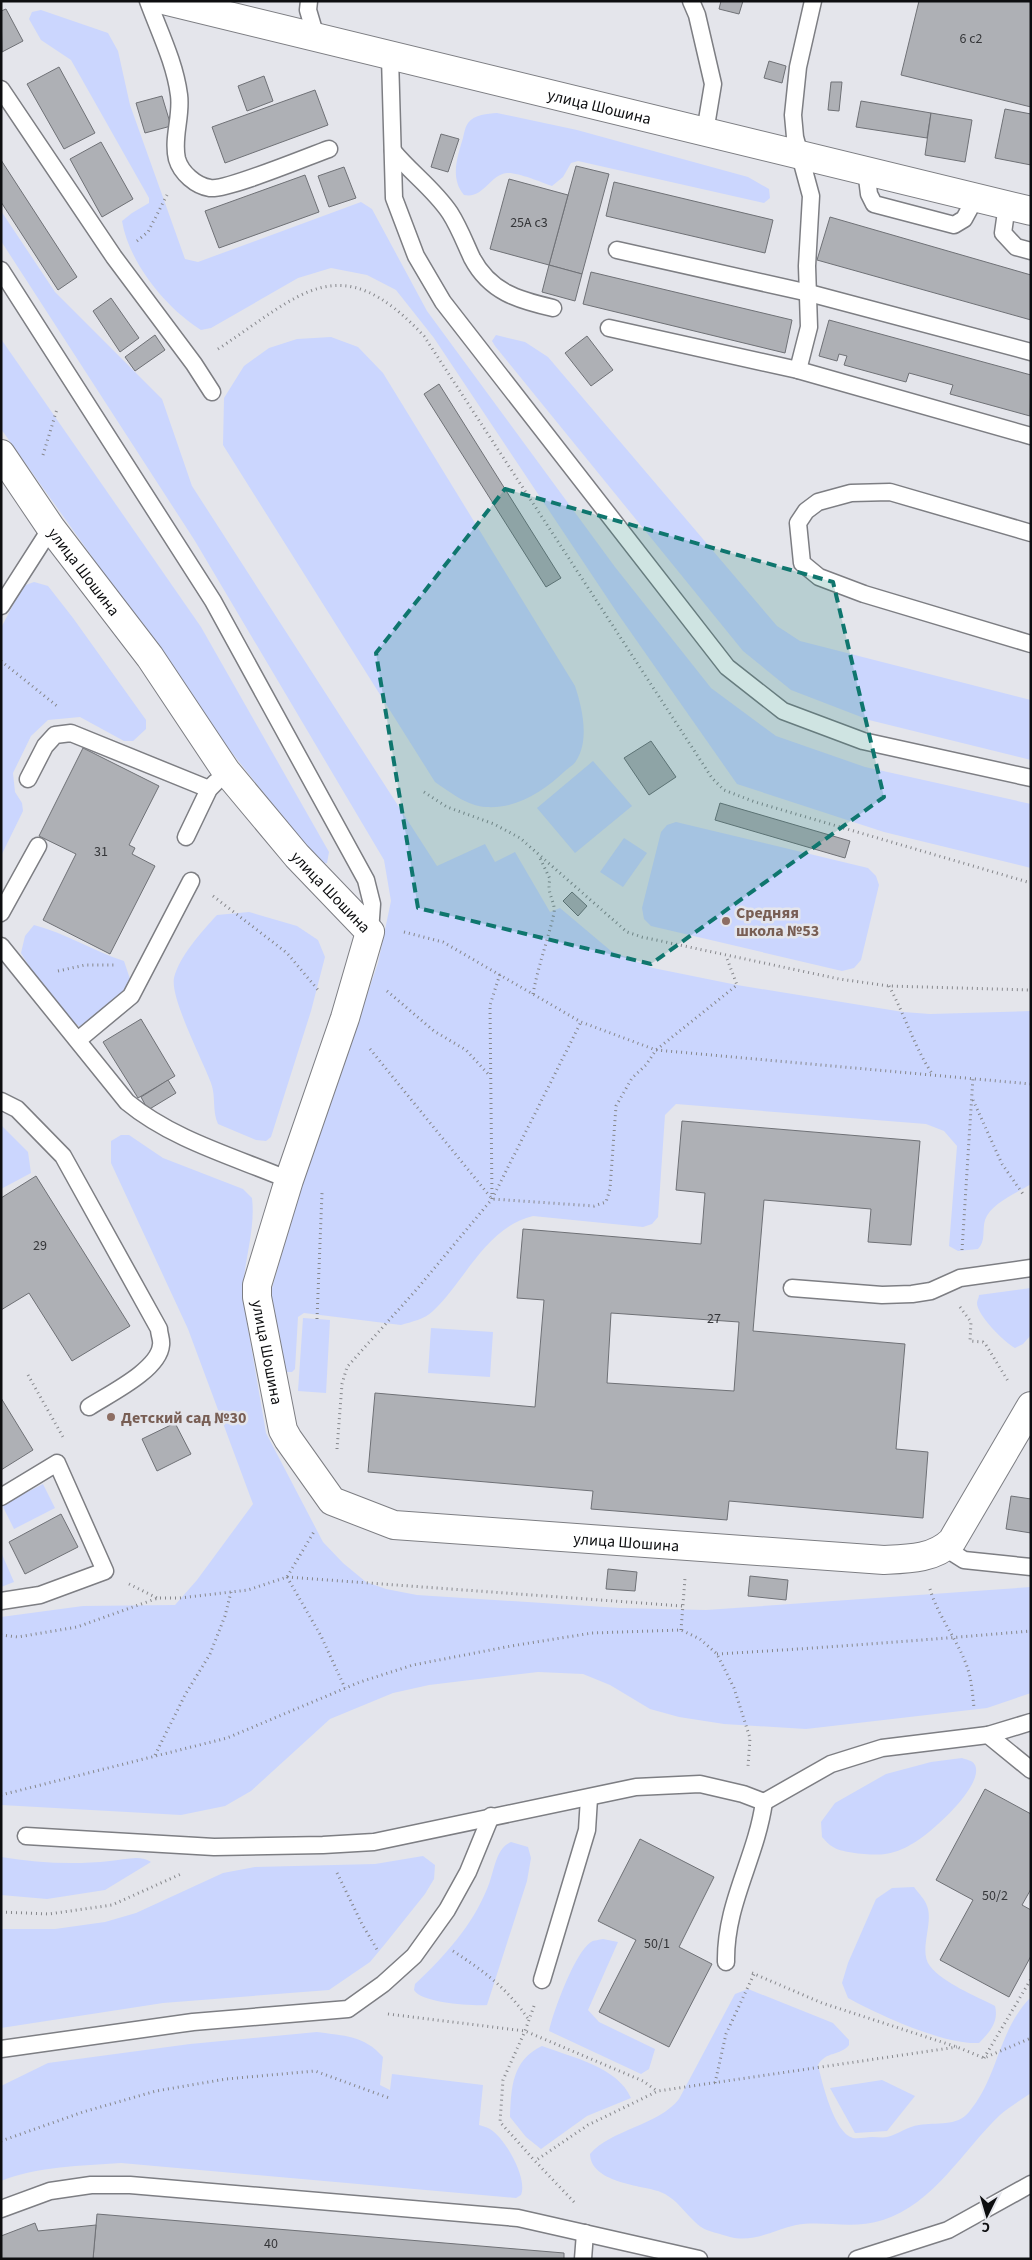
<svg xmlns="http://www.w3.org/2000/svg" width="1032" height="2260" font-family="'Source Sans 3',sans-serif">
	<style>
		.green { fill: #cbd6fe }
		.building { fill: #aeb0b5; stroke: #6f7176; fill-rule: evenodd }
		.lines { fill: none; stroke-linecap: round; stroke-linejoin: round }
		.service-casing { stroke: #7d7e83; stroke-width: 19 }
		.minor-casing { stroke: #7d7e83; stroke-width: 30 }
		.path { stroke: #86878b; stroke-width: 3; stroke-dasharray: 1 4; stroke-linecap: butt }
		.service { stroke: #fff; stroke-width: 16 }
		.minor { stroke: #fff; stroke-width: 28 }
		.marked { fill: #0f766e; fill-opacity: 0.2; stroke: #0f766e; stroke-width: 4; stroke-dasharray: 10 6; stroke-linejoin: round }
		.education-dot { fill: #8d6e63; stroke: #e4e5eb; stroke-width: 2 }
		.labels { text-anchor: middle; stroke-width: 5; stroke-linejoin: round; paint-order: stroke }
		.number-label { font-size: 14px; fill: #353639 }
		.street-label { font-size: 16px; fill: #0d0e10; stroke: #e4e5eb }
		.education-label { font-size: 16px; font-weight: bold; fill: #785e54; stroke: #e4e5eb; text-anchor: start }
	</style>
	<rect width="100%" height="100%" fill="#e4e5eb"/>
	<!-- green -->
	<g class="green">
		<path d="M41,10L108,33L118,51L130,105L185,259L198,262L361,202L372,209L427,311L615,567L711,688L776,736L865,767L1031,804V868L884,832L737,784L618,614L434,338L396,290L367,275L331,268L298,278L211,328L201,330C166,308 129,263 122,221L132,213L149,203V198L71,60L41,40L29,19L32,12Z"/>
		<path d="M497,113L577,130L748,177L769,189L770,198L764,203L578,161L571,163L563,177L552,186C541,182 517,172 507,173C489,175 484,199 464,195C450,178 457,158 463,138C464,134 465,127 468,123C475,114 487,114 497,113Z"/>
		<path d="M1,211L55,292L162,399L192,486L437,866L485,844L495,862L515,852L550,912L560,908L611,951L653,968L737,985L903,1012L930,1014L1031,1011V1184C1017,1193 991,1203 985,1220C982,1230 986,1241 978,1249L958,1251L949,1246L957,1146L944,1131L926,1124L676,1104L665,1115L658,1217L652,1224L643,1227L533,1216C485,1228 466,1280 433,1311C425,1319 411,1322 401,1325L304,1313L298,1317L295,1369L292,1372H286L272,1301V1288L302,1183L378,963L391,901L384,860L195,541L1,241Z"/>
		<polygon points="496,335 525,342 548,357 777,626 800,641 1031,700 1031,760 869,720 791,690 743,651 495,346 492,341"/>
		<path d="M331,337L358,347L383,373L575,686C582,707 590,740 576,761C574,765 568,768 565,771C544,791 517,809 486,807C467,806 450,792 435,782L223,445L224,398L244,366L269,348L297,339Z"/>
		<polygon points="1,339 201,627 329,852 327,863 322,864 314,857 229,749 1,429"/>
		<polygon points="34,582 48,586 73,618 146,720 146,729 133,741 124,741 80,717 48,720 31,736 13,773 15,792 22,803 23,811 1,856 1,628 23,586"/>
		<polygon points="593,761 632,806 575,853 537,808"/>
		<polygon points="676,822 868,868 876,876 879,885 861,960 854,968 842,971 651,926 644,919 642,908 661,832 667,825"/>
		<polygon points="624,838 647,853 623,887 600,872"/>
		<path d="M249,912L297,926L318,940L325,957L311,1011L271,1137L266,1141L256,1140L218,1124C212,1111 216,1096 211,1083C203,1061 170,998 174,978C179,957 202,931 217,915Z"/>
		<path d="M34,925C65,933 93,951 124,961L130,979L123,991L109,1004L80,1027C55,1009 37,979 21,953L25,936Z"/>
		<polygon points="1,1125 28,1152 31,1173 1,1189"/>
		<path d="M121,1135H129L163,1158L243,1189L252,1198C256,1232 242,1265 243,1299L266,1433L323,1542L343,1563L366,1582L386,1589L417,1595L620,1608L706,1610L1031,1587V1693L987,1708L806,1729L724,1724L679,1717L650,1709L610,1685L583,1674L538,1672L429,1685L393,1693L330,1719L251,1791L225,1806L181,1815L1,1805V1617L83,1606L175,1605L197,1580L253,1504L188,1329L111,1163V1141Z"/>
		<path d="M1031,1288V1335L1023,1344L1015,1348C1005,1343 977,1315 977,1303C977,1300 979,1298 979,1295Z"/>
		<polygon points="303,1318 330,1320 326,1393 298,1391"/>
		<polygon points="431,1328 493,1332 490,1377 428,1373"/>
		<polygon points="43,1484 55,1508 14,1529 2,1505"/>
		<polygon points="1,1552 14,1582 1,1587"/>
		<path d="M962,1758C967,1760 972,1760 975,1765C985,1786 927,1837 910,1845C904,1849 893,1853 885,1854C875,1856 841,1853 833,1847C829,1845 825,1840 822,1837L821,1822L835,1803L886,1774L931,1762Z"/>
		<path d="M511,1842L528,1847L531,1858L527,1881L487,2005C472,2006 421,2003 414,1990L415,1984C444,1957 472,1926 487,1889C494,1874 495,1848 511,1842Z"/>
		<polygon points="423,1856 435,1865 434,1879 425,1894 385,1944 370,1962 329,1990 163,2003 1,2028 1,1929 55,1929 105,1922 136,1913 223,1873 255,1867 375,1864"/>
		<path d="M1,1857C37,1863 74,1865 110,1861C123,1860 141,1854 151,1862L105,1890L47,1899L1,1895Z"/>
		<path d="M914,1887C918,1893 925,1899 927,1906C934,1923 918,1951 930,1966C943,1983 976,1996 995,2006C999,2021 990,2032 979,2043C944,2045 879,2015 848,1998L842,1983L848,1963L876,1899L892,1888Z"/>
		<path d="M603,1939L618,1942L588,2010L599,2022L655,2049L649,2069L641,2074L549,2031C553,2012 575,1952 591,1942C594,1940 600,1940 603,1939Z"/>
		<path d="M748,1989L833,2023L849,2040V2045C840,2056 826,2051 818,2065C822,2082 834,2133 853,2138C859,2139 867,2137 872,2137C877,2137 883,2138 887,2137C899,2134 908,2126 919,2125C936,2122 957,2127 969,2112C999,2076 998,2030 1031,1997V2093C1021,2100 1009,2107 1000,2115C963,2150 934,2204 883,2220C852,2230 824,2220 796,2225C774,2230 754,2243 730,2237C722,2234 708,2232 701,2227C685,2215 678,2198 658,2191C638,2185 591,2182 590,2154C610,2130 659,2125 679,2099L735,1994Z"/>
		<path d="M317,2032C344,2036 364,2035 383,2057L380,2085L390,2090L392,2074L483,2085L479,2125C482,2126 487,2127 490,2129C505,2138 528,2178 521,2195L516,2198L121,2163C80,2166 39,2166 1,2181V2086L48,2063L190,2044Z"/>
		<path d="M542,2046C571,2057 618,2067 631,2098L587,2116L541,2149L526,2137L510,2117C511,2088 512,2060 542,2046Z"/>
		<polygon points="882,2080 915,2096 887,2131 855,2133 830,2088"/>
	</g>
	<!-- building -->
	<g class="building">
		<polygon points="721,1 743,1 739,14 719,9"/>
		<polygon points="919,1 1031,1 1031,107 901,75"/>
		<polygon points="6,9 23,41 2,52 1,11"/>
		<polygon points="769,61 786,66 782,83 764,78"/>
		<polygon points="59,67 95,133 64,149 27,84"/>
		<polygon points="264,76 273,101 247,111 238,86"/>
		<polygon points="831,82 842,82 839,111 828,110"/>
		<polygon points="315,90 328,125 225,163 212,127"/>
		<polygon points="162,96 171,126 145,133 136,103"/>
		<polygon points="861,101 931,113 927,138 856,127"/>
		<polygon points="1005,109 1031,114 1031,165 995,158"/>
		<polygon points="931,113 972,120 965,162 925,155"/>
		<polygon points="441,134 459,139 448,172 431,167"/>
		<polygon points="101,142 133,199 102,217 70,159"/>
		<polygon points="1,160 77,277 58,290 1,202"/>
		<polygon points="576,166 609,174 582,274 549,265"/>
		<polygon points="344,167 356,198 329,207 318,176"/>
		<polygon points="305,175 319,212 219,248 205,211"/>
		<polygon points="509,179 568,195 549,265 490,249"/>
		<polygon points="614,182 773,220 765,253 606,216"/>
		<polygon points="830,217 1031,275 1031,320 817,260"/>
		<polygon points="549,265 582,274 575,301 542,292"/>
		<polygon points="591,272 792,320 785,353 583,304"/>
		<polygon points="111,298 139,338 120,352 93,311"/>
		<polygon points="829,320 1031,375 1030,416 950,394 953,385 909,373 906,382 844,365 847,356 839,354 837,361 819,356"/>
		<polygon points="155,335 165,350 135,371 125,357"/>
		<polygon points="587,336 613,370 591,386 565,353"/>
		<polygon points="439,384 561,578 546,587 424,394"/>
		<polygon points="651,741 676,777 649,795 624,758"/>
		<polygon points="83,748 159,786 129,845 135,848 132,854 155,866 110,954 43,920 76,854 39,836"/>
		<polygon points="720,803 850,841 845,858 715,820"/>
		<polygon points="572,892 587,906 578,916 563,901"/>
		<polygon points="141,1019 175,1076 138,1098 103,1042"/>
		<polygon points="168,1080 176,1093 148,1110 141,1097"/>
		<path d="M682,1121L920,1141L911,1245L868,1242L871,1209L764,1200L753,1331L905,1344L896,1449L928,1452L923,1518L729,1501L727,1520L591,1509L593,1491L368,1472L375,1393L535,1407L544,1300L517,1298L523,1229L701,1244L705,1193L676,1190ZM611,1313L739,1322L734,1391L607,1383Z"/>
		<polygon points="36,1176 130,1326 72,1361 29,1293 1,1310 1,1198"/>
		<polygon points="1,1398 33,1450 1,1470"/>
		<polygon points="175,1423 191,1454 157,1471 142,1439"/>
		<polygon points="1011,1496 1031,1499 1031,1533 1006,1529"/>
		<polygon points="61,1514 78,1547 25,1574 9,1542"/>
		<polygon points="608,1569 637,1572 635,1591 606,1589"/>
		<polygon points="750,1576 788,1580 786,1600 748,1596"/>
		<polygon points="985,1789 1031,1814 1031,1889 1022,1905 1031,1910 1031,1956 1009,1997 940,1960 973,1900 936,1880"/>
		<polygon points="640,1839 714,1877 679,1947 712,1964 669,2047 599,2012 636,1940 598,1921"/>
		<polygon points="97,2214 564,2253 564,2259 93,2259"/>
		<polygon points="35,2223 38,2231 96,2225 93,2259 1,2259 1,2236"/>
	</g>
	<g class="lines">
		<defs>
			<g id="service">
				<path d="M148,1C159,31 175,63 179,95C182,116 172,138 177,159C181,173 196,186 210,188C225,191 309,156 329,149"/>
				<polyline points="309,1 308,10 316,37"/>
				<polyline points="691,1 697,15 713,84 705,132"/>
				<polyline points="390,57 394,198 416,256 443,302 727,667 783,711 863,741 1031,778"/>
				<polyline points="1,89 114,257 194,364 212,392"/>
				<path d="M393,151C411,173 434,189 450,213C459,227 465,243 472,258C490,292 518,300 553,308"/>
				<polyline points="866,170 869,194 874,204 954,225 964,219 976,197"/>
				<polyline points="1007,205 1003,233 1016,247 1031,251"/>
				<polyline points="617,250 809,293 1031,352"/>
				<polyline points="1,270 213,601 366,880 372,904 370,932"/>
				<polyline points="609,328 798,370 1031,436"/>
				<polyline points="798,370 809,327 807,266 811,196 795,137 793,115 798,67 813,1"/>
				<polyline points="1031,533 890,492 851,493 818,502 806,511 798,523 802,563 819,577 864,594 1031,644"/>
				<polyline points="1,606 51,528"/>
				<polyline points="28,779 45,746 55,735 71,733 209,789"/>
				<polyline points="186,837 209,789 216,782"/>
				<polyline points="1,913 38,846"/>
				<path d="M1,946L127,1102C173,1140 235,1157 289,1180"/>
				<polyline points="78,1040 131,996 191,881"/>
				<path d="M1,1101L17,1109L63,1156L159,1329C159,1334 162,1340 161,1345C159,1370 109,1394 89,1407"/>
				<polyline points="792,1288 882,1295 912,1294 931,1291 960,1278 1031,1268"/>
				<polyline points="1,1497 57,1463 105,1571 40,1595 1,1601"/>
				<polyline points="945,1548 964,1560 1031,1567"/>
				<polyline points="988,1735 1031,1722"/>
				<polyline points="764,1802 831,1764 882,1748 988,1735 1031,1770"/>
				<path d="M26,1836L214,1847L323,1845L374,1842L636,1787L700,1784L743,1794L764,1802C756,1859 725,1903 726,1962"/>
				<polyline points="542,1980 587,1830 589,1798"/>
				<polyline points="1,2049 193,2022 348,2009 383,1984 414,1956 447,1910 468,1872 491,1816"/>
				<polyline points="1,2209 50,2191 91,2185 130,2185 518,2218 699,2259"/>
				<polyline points="583,2259 585,2233"/>
				<polyline points="857,2259 948,2230 1031,2184"/>
			</g>
			<g id="minor">
				<path id="s1" d="M167,1L1031,211"/>
				<path id="s2" d="M1,454L51,528L150,657L226,771L297,856L370,932L345,1018L289,1180L257,1285V1297L283,1430L288,1439L332,1501L394,1525L884,1560C908,1559 934,1559 952,1541L1031,1406"/>
			</g>
		</defs>
		<!-- service casing -->
		<use href="#service" class="service-casing"/>
		<!-- minor casing -->
		<use href="#minor" class="minor-casing"/>
		<!-- path -->
		<g class="path">
			<polyline points="137,241 148,232 167,195"/>
			<path d="M218,349C302,294 339,245 424,336L712,778L724,790L755,802L1031,883"/>
			<polyline points="43,455 57,409"/>
			<polyline points="1,661 57,706"/>
			<polyline points="424,792 447,807 494,824 520,838 627,932 642,937 839,979 889,986 1031,990"/>
			<polyline points="213,896 287,953 318,990"/>
			<polyline points="404,932 443,942 581,1022 656,1050 1031,1084"/>
			<polyline points="58,971 85,965 115,965"/>
			<path d="M889,986C905,1015 914,1047 933,1075"/>
			<polyline points="387,991 434,1031 466,1050 490,1076"/>
			<path d="M533,994C538,966 548,940 554,913C556,902 546,894 550,879L539,856"/>
			<polyline points="370,1049 492,1199 594,1206 606,1202 610,1189 616,1106 632,1078 646,1065 656,1050 737,985 726,956"/>
			<polyline points="973,1100 1002,1164 1023,1194"/>
			<polyline points="492,1199 490,1005 500,974"/>
			<polyline points="962,1250 973,1077"/>
			<polyline points="960,1307 971,1322 970,1341 983,1342 986,1345 1008,1381"/>
			<polyline points="317,1319 322,1193"/>
			<polyline points="28,1375 63,1437"/>
			<polyline points="337,1449 342,1384 347,1367 417,1289 492,1199 581,1022"/>
			<polyline points="287,1577 682,1606"/>
			<polyline points="287,1577 321,1636 345,1688"/>
			<polyline points="129,1584 157,1598"/>
			<path d="M930,1589C939,1620 963,1646 970,1677C972,1687 973,1698 974,1708"/>
			<polyline points="681,1630 685,1578"/>
			<polyline points="1,1635 18,1637 77,1627 158,1598 180,1598 248,1590 287,1577 315,1530"/>
			<path d="M717,1654C822,1648 926,1640 1031,1631"/>
			<polyline points="155,1755 185,1695 210,1654 225,1616 231,1592"/>
			<polyline points="1,1795 227,1738 360,1682 413,1665 511,1646 592,1633 681,1630 700,1639 717,1654 734,1688 750,1738 748,1767"/>
			<polyline points="337,1873 362,1924 378,1951"/>
			<polyline points="1,1912 49,1914 112,1905 181,1874"/>
			<path d="M453,1951C485,1972 507,1988 529,2020"/>
			<polyline points="752,1973 822,2003 957,2047 984,2058 1031,2038"/>
			<polyline points="534,2006 525,2031 503,2080 500,2122 535,2161"/>
			<polyline points="388,2014 525,2031 643,2081 657,2091"/>
			<polyline points="984,2058 1031,1979"/>
			<polyline points="715,2083 726,2034 754,1974"/>
			<polyline points="1,2141 83,2112 156,2091 226,2079 315,2071 389,2098"/>
			<polyline points="574,2202 535,2161 588,2125 658,2091 957,2047"/>
		</g>
		<!-- service -->
		<use href="#service" class="service"/>
		<!-- minor -->
		<use href="#minor" class="minor"/>
	</g>
	<!-- marked area -->
	<path class="marked" d="M505,489L833,582L884,797L651,964L418,908L376,653Z"/>
	<!-- markers -->
	<g class="education-dot">
		<circle cx="726" cy="921" r="5"/>
		<circle cx="111" cy="1417" r="5"/>
	</g>
	<g class="labels">
		<!-- number labels -->
		<g class="number-label">
			<text x="971" y="43">6 с2</text>
			<text x="529" y="227">25А с3</text>
			<text x="101" y="856">31</text>
			<text x="40" y="1250">29</text>
			<text x="714" y="1323">27</text>
			<text x="995" y="1900">50/2</text>
			<text x="657" y="1948">50/1</text>
			<text x="271" y="2248">40</text>
		</g>
		<!-- street labels -->
		<g class="street-label">
			<text dy="6" stroke="none"><textPath href="#s1" startOffset="445">улица Шошина</textPath></text>
			<text dy="6" stroke="none"><textPath href="#s2" startOffset="144">улица Шошина</textPath></text>
			<text dy="6" stroke="none"><textPath href="#s2" startOffset="549">улица Шошина</textPath></text>
			<text dy="6" stroke="none"><textPath href="#s2" startOffset="1044">улица Шошина</textPath></text>
			<text dy="6" stroke="none"><textPath href="#s2" startOffset="1509">улица Шошина</textPath></text>
		</g>
		<!-- education labels -->
		<g class="education-label">
			<text x="736" y="918">Средняя<tspan x="736" dy="18">школа №53</tspan></text>
			<text x="121" y="1423">Детский сад №30</text>
		</g>
	</g>
	<!-- border -->
	<rect width="1032" height="2260" fill="none" stroke="#0d0e10" stroke-width="5"/>
	<!-- north arrow -->
	<g transform="translate(987 2215) rotate(185)" stroke="#e4e5eb" stroke-width="4" paint-order="stroke">
	<path d="M0-4L9 19L0 12L-9 19Z" fill="#0d0e10"/>
	<text y="-8" font-size="14" font-weight="bold" text-anchor="middle" fill="#0d0e10">С</text>
	</g>
</svg>
